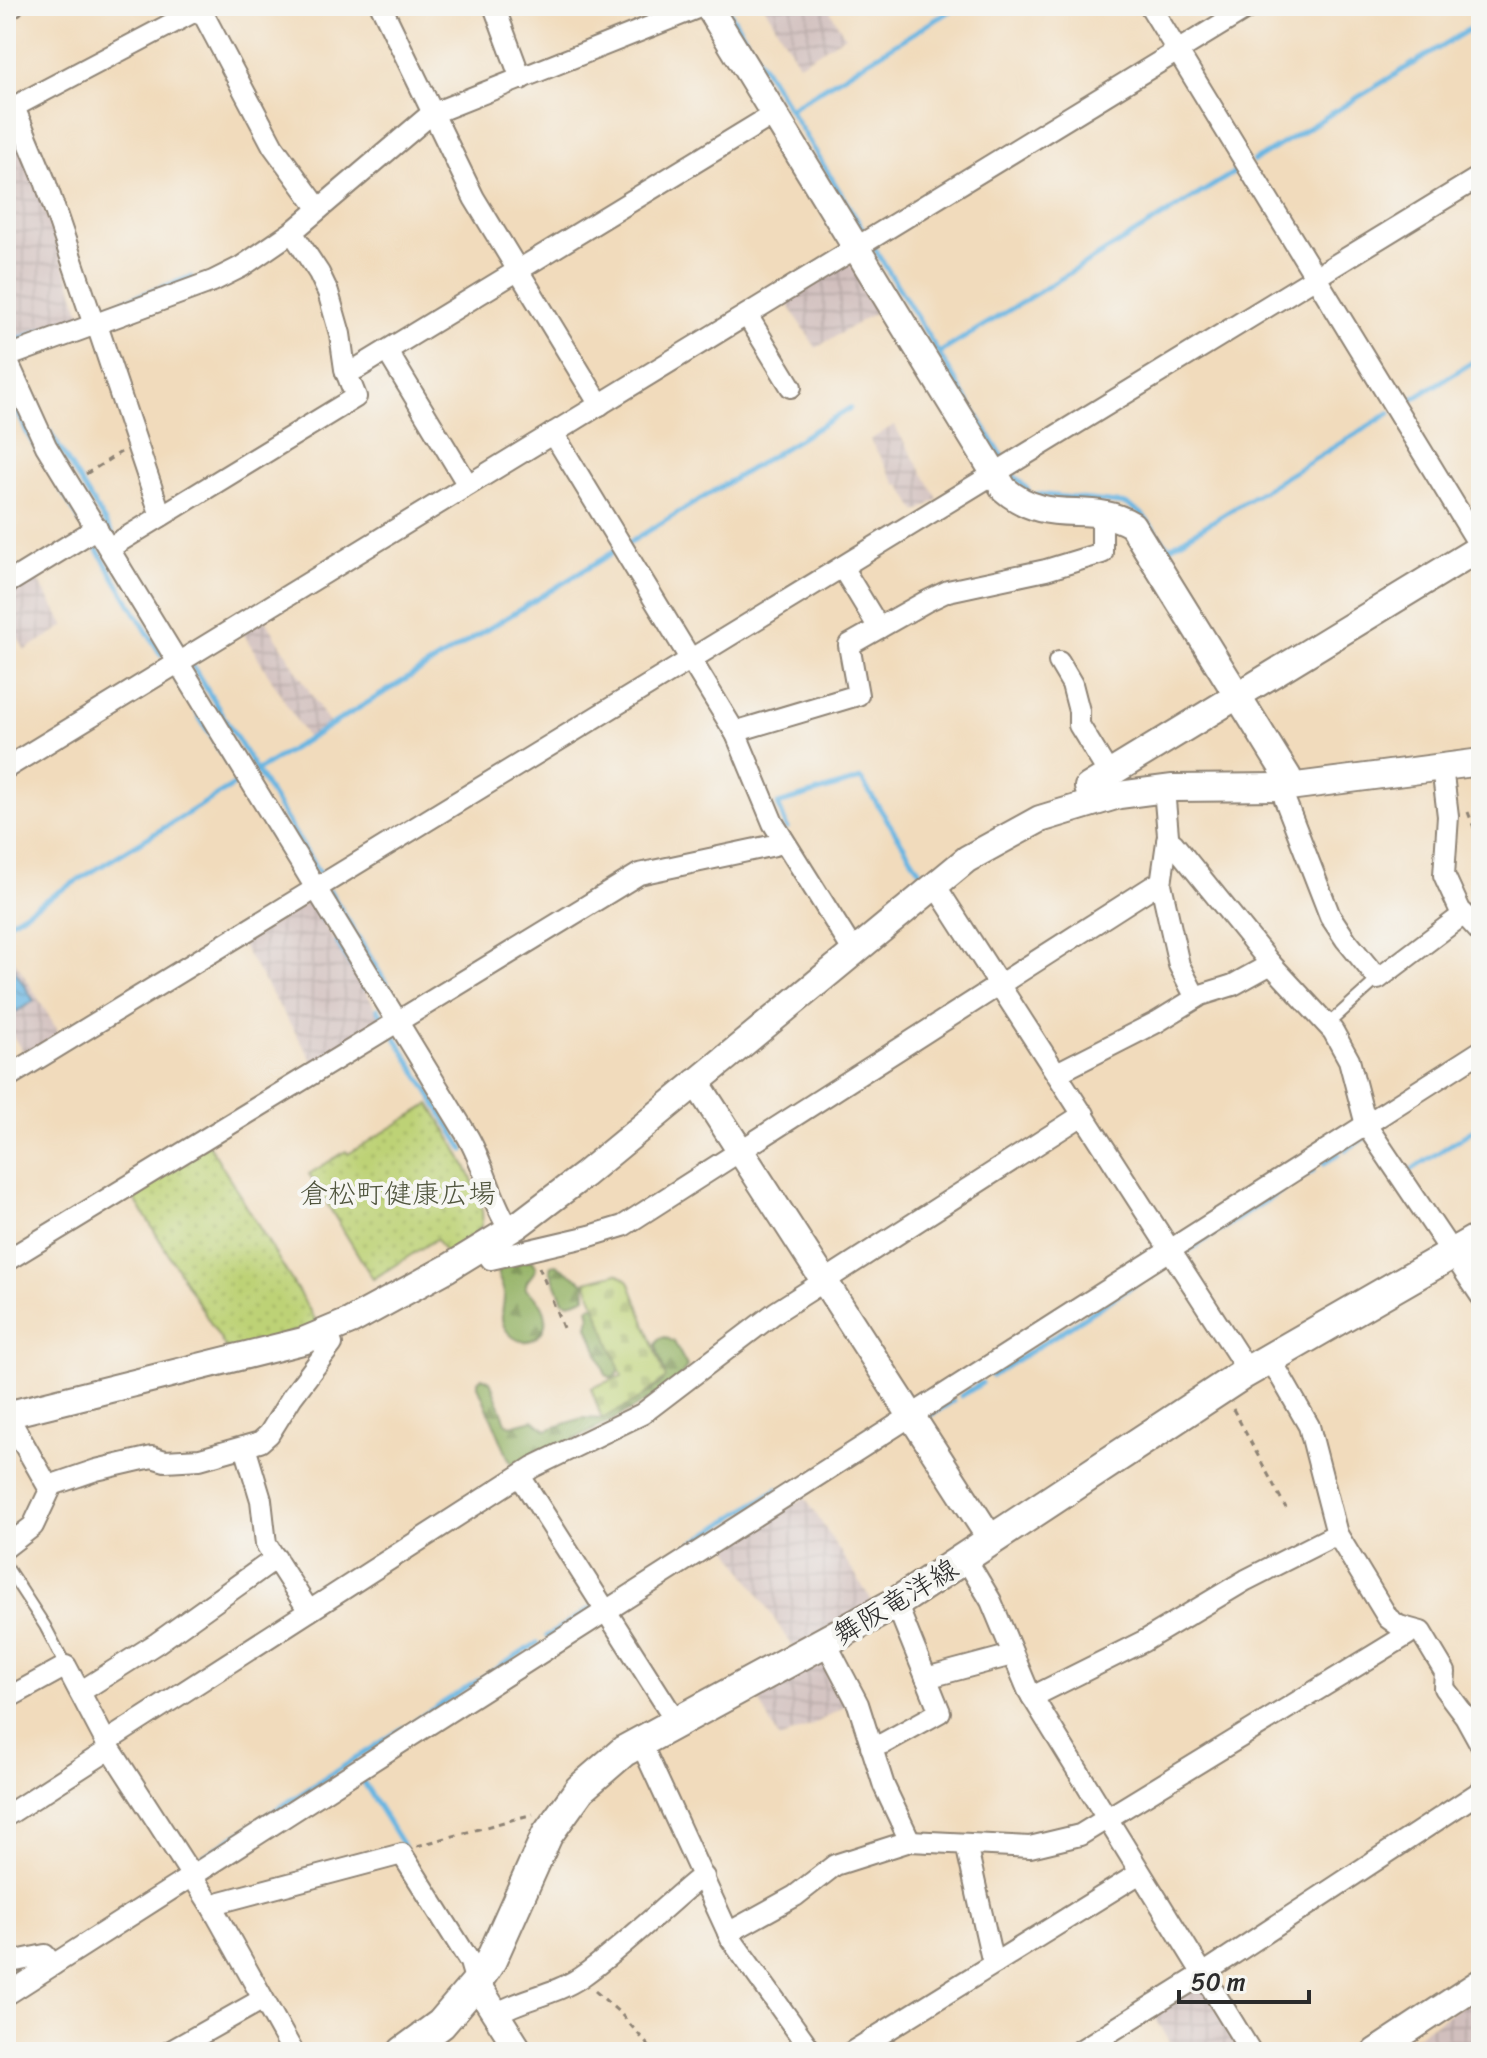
<svg xmlns="http://www.w3.org/2000/svg" width="1487" height="2058" font-family="Sriracha,'Klee One',sans-serif">
	<style>
		.industrial { fill: url(#industrial-grid) }
		.green { fill: url(#green-dots); stroke: #747e50; stroke-width: 2 }
		.forest { fill: url(#forest-firs); stroke: #607049; stroke-width: 2 }
		.cemetery { fill: url(#cemetery-stones); stroke: #747e50; stroke-width: 2 }
		.water { fill: url(#water-waves); stroke: #4a7086; stroke-width: 2 }
		.lines { fill: none; stroke-linecap: round; stroke-linejoin: round }
		.stream { stroke: #68b5e2; stroke-width: 5 }
		.service-casing { stroke: #8e8374; stroke-width: 14 }
		.minor-casing { stroke: #8e8374; stroke-width: 24 }
		.tertiary-casing { stroke: #8e8374; stroke-width: 30 }
		.secondary-casing { stroke: #8e8374; stroke-width: 34 }
		.path { stroke: #8e8374; stroke-width: 3; stroke-dasharray: 6 6; stroke-linecap: butt }
		.service { stroke: #fff; stroke-width: 10 }
		.minor { stroke: #fff; stroke-width: 20 }
		.tertiary { stroke: #fff; stroke-width: 26 }
		.secondary { stroke: #fff; stroke-width: 30 }
		.labels { text-anchor: middle; stroke-width: 8; stroke-linejoin: round; paint-order: stroke }
		.park-label { font-size: 28px; fill: #50553e; stroke: #f6f6f2 }
		.street-label { font-size: 28px; fill: #2b2b2b; stroke: #f6f6f2 }
	</style>
	<defs>
		<pattern id="industrial-grid" width="8" height="8" patternUnits="userSpaceOnUse" patternTransform="scale(2)"><rect width="8" height="8" fill="#d1bfbd"/><path d="M0 4h8M4 0v8" fill="none" stroke="#b4a4a3"/></pattern>
		<pattern id="green-dots" width="8" height="8" patternUnits="userSpaceOnUse" patternTransform="scale(2)"><rect width="8" height="8" fill="#bdd276"/><path d="M2 2h.1M6 6h.1" fill="none" stroke="#a3b466" stroke-width="1.8" stroke-linecap="round"/></pattern>
		<pattern id="forest-firs" width="22" height="20" patternUnits="userSpaceOnUse" patternTransform="scale(2)"><rect width="22" height="20" fill="#96b467"/><path d="M5 1l3.5 6h-7zM16 11l3.5 6h-7z" fill="#7b9355"/></pattern>
		<pattern id="cemetery-stones" width="16" height="16" patternUnits="userSpaceOnUse" patternTransform="scale(2)"><rect width="16" height="16" fill="#bdd276"/><path d="M2 7V4a2 2 0 0 1 4 0v3zM10 15v-3a2 2 0 0 1 4 0v3z" fill="#a3b466"/></pattern>
		<pattern id="water-waves" width="16" height="10" patternUnits="userSpaceOnUse" patternTransform="scale(2)"><rect width="16" height="10" fill="#68b5e2"/><path d="M0 5q4-4 8 0t8 0" fill="none" stroke="#5693b7"/></pattern>
	</defs>
	<rect width="100%" height="100%" fill="#f6f6f2"/>
	<filter id="ink" filterUnits="userSpaceOnUse"><feTurbulence type="fractalNoise" baseFrequency=".0125" numOctaves="2"/><feDisplacementMap in="SourceGraphic" scale="16" xChannelSelector="R" yChannelSelector="G"/><feConvolveMatrix kernelMatrix="1 2 1 2 8 2 1 2 1" color-interpolation-filters="sRGB"/></filter>
	<filter id="wash" filterUnits="userSpaceOnUse"><feTurbulence type="fractalNoise" baseFrequency=".006" numOctaves="4" result="noise"/><feDisplacementMap in="SourceGraphic" scale="32" xChannelSelector="R" yChannelSelector="G"/><feGaussianBlur stdDeviation="1.8" result="paint"/><feColorMatrix in="noise" values="0 0 0 0 0 0 0 0 0 0 0 0 0 0 0 0 0 1.4 0 .05"/><feComposite in="paint" operator="in"/></filter>
	<g filter="url(#wash)">
		<rect width="100%" height="100%" fill="#f1dbbc"/>
		<!-- industrial -->
		<g class="industrial">
			<polygon points="764,6 827,6 845,36 799,64"/>
			<polygon points="6,116 13,117 81,314 17,337 6,311"/>
			<polygon points="848,260 879,310 816,348 785,299"/>
			<polygon points="894,425 938,499 917,512 900,484 897,485 870,440"/>
			<polygon points="34,574 65,626 25,650 6,618 6,591"/>
			<polygon points="264,617 330,725 307,738 242,631"/>
			<polygon points="310,901 385,1023 316,1066 241,944"/>
			<polygon points="6,946 61,1036 26,1057 6,1025"/>
			<polygon points="805,1497 874,1604 793,1648 728,1547"/>
			<polygon points="827,1654 852,1702 813,1725 779,1739 755,1692"/>
			<polygon points="1201,1984 1243,2052 1176,2052 1153,2014"/>
			<polygon points="1481,1993 1481,2052 1391,2052"/>
		</g>
		<!-- green -->
		<g class="green">
			<path d="M430,1104C444,1127 494,1204 480,1228C474,1238 456,1247 446,1254L436,1239L373,1279L309,1174L346,1151L348,1154Z"/>
			<polygon points="208,1143 318,1324 228,1352 130,1191"/>
		</g>
		<!-- forest -->
		<g class="forest">
			<path d="M531,1260L536,1267C535,1276 524,1279 526,1289C531,1296 539,1298 543,1307C555,1332 525,1355 507,1331C497,1318 505,1307 504,1294C503,1285 498,1279 497,1270L500,1266Z"/>
			<polygon points="556,1264 585,1283 586,1296 570,1303 563,1301 550,1270 551,1265"/>
			<polygon points="592,1305 596,1307 620,1369 616,1376 612,1378 606,1375 588,1326 590,1317 588,1308"/>
			<path d="M665,1337L674,1342L687,1366C680,1392 554,1449 524,1464L517,1465L510,1462L478,1386V1381L482,1377L490,1381L506,1422L511,1426L533,1420L547,1430L582,1418L602,1419L635,1402L663,1382L665,1374L656,1345L659,1339Z"/>
		</g>
		<!-- cemetery -->
		<polygon class="cemetery" points="618,1273 629,1281 666,1378 635,1402 602,1419 591,1388 622,1376 586,1281"/>
		<!-- water -->
		<polygon class="water" points="6,956 34,1001 6,1018"/>
		<g class="lines">
			<!-- stream -->
			<g class="stream">
				<polyline points="726,6 864,231"/>
				<polyline points="789,109 958,6"/>
				<polyline points="1254,161 1481,22"/>
				<polyline points="875,249 1003,458"/>
				<polyline points="95,311 191,277"/>
				<polyline points="6,331 11,343"/>
				<polyline points="10,342 83,316"/>
				<polyline points="939,353 1240,169"/>
				<polyline points="6,385 28,435 82,524"/>
				<polyline points="1403,405 1481,357"/>
				<polyline points="50,432 114,537"/>
				<polyline points="1012,474 1028,490"/>
				<polyline points="1037,494 1126,504 1142,514 1169,548 1390,413"/>
				<polyline points="94,544 161,655"/>
				<polyline points="627,544 850,408"/>
				<polyline points="121,548 182,649"/>
				<polyline points="192,665 321,876"/>
				<polyline points="176,679 303,886"/>
				<polyline points="256,771 617,550"/>
				<polyline points="787,828 778,804 861,779 923,876"/>
				<polyline points="330,891 403,1011"/>
				<polyline points="312,902 323,920"/>
				<polyline points="6,924 239,782"/>
				<polyline points="337,942 365,988"/>
				<polyline points="378,1009 385,1020"/>
				<polyline points="395,1037 464,1150"/>
				<polyline points="1346,1150 1366,1137"/>
				<polyline points="1324,1163 1339,1154"/>
				<polyline points="1405,1174 1481,1125"/>
				<polyline points="1180,1256 1314,1170"/>
				<polyline points="992,1376 1172,1261"/>
				<polyline points="961,1396 982,1383"/>
				<polyline points="925,1419 953,1401"/>
				<polyline points="645,1574 777,1489"/>
				<polyline points="606,1598 636,1580"/>
				<polyline points="547,1636 595,1606"/>
				<polyline points="414,1721 537,1643"/>
				<polyline points="361,1778 404,1847"/>
				<polyline points="192,1864 403,1728"/>
			</g>
		</g>
	</g>
	<g filter="url(#ink)">
		<g class="lines">
			<defs>
				<g id="service">
					<polyline points="1327,1025 1378,979"/>
					<polyline points="6,1566 45,1626 66,1666"/>
				</g>
				<g id="minor">
					<polyline points="199,6 273,146 319,209"/>
					<polyline points="381,6 474,198 600,405"/>
					<polyline points="494,6 521,79"/>
					<polyline points="1150,6 1481,548"/>
					<polyline points="6,11 13,6"/>
					<polyline points="14,107 45,181 91,316 100,334 161,516"/>
					<polyline points="6,111 205,6"/>
					<polyline points="747,315 791,387"/>
					<polyline points="387,351 468,485"/>
					<polyline points="6,357 213,281 241,267 292,232 431,114 702,6"/>
					<path d="M6,358L46,446L468,1137C485,1167 491,1201 510,1230"/>
					<polyline points="346,373 358,368 774,114"/>
					<polyline points="553,433 736,734 773,823 854,952"/>
					<polyline points="109,548 356,397 345,369 340,334 328,292 319,273 292,232"/>
					<polyline points="842,567 879,628"/>
					<polyline points="6,584 97,528"/>
					<polyline points="1059,662 1072,684 1079,711 1079,725 1109,774"/>
					<polyline points="736,734 744,729 858,695 849,645 925,602 948,591 1046,570 1102,553 1102,514"/>
					<polyline points="1442,767 1448,816 1444,875 1460,910 1481,933"/>
					<polyline points="6,768 1251,6"/>
					<polyline points="1284,788 1285,800 1330,916 1346,940 1378,979 1464,914"/>
					<polyline points="1164,789 1168,835 1161,884 1179,965 1196,998"/>
					<polyline points="1167,842 1173,843 1271,964 1333,1031 1349,1060 1366,1125 1481,1296"/>
					<polyline points="935,885 1248,1371"/>
					<polyline points="1057,1073 1157,1022 1201,995 1233,985 1271,964"/>
					<polyline points="6,1078 1481,176"/>
					<polyline points="483,1247 491,1259 590,1236 623,1226 1155,885 1161,884"/>
					<polyline points="6,1261 639,874 775,845 783,840"/>
					<polyline points="1270,1358 1309,1426 1337,1534 1388,1618 1399,1626 1421,1632 1445,1672 1444,1688 1465,1716 1481,1745"/>
					<polyline points="245,1447 261,1500 266,1544 309,1611"/>
					<polyline points="520,1476 676,1721"/>
					<polyline points="49,1486 96,1470 152,1457 165,1461 200,1459 260,1442 269,1434 292,1397 332,1344 327,1332"/>
					<polyline points="6,1547 33,1526 50,1490 13,1425 10,1414"/>
					<polyline points="966,1559 991,1601 1028,1690 1251,2052"/>
					<polyline points="826,1643 858,1704 884,1786 910,1841"/>
					<polyline points="926,1678 1012,1655"/>
					<polyline points="80,1692 157,1643 276,1558"/>
					<polyline points="1032,1697 1144,1641 1246,1580 1337,1534"/>
					<polyline points="6,1699 66,1666 106,1742 212,1907 293,2052"/>
					<polyline points="640,1741 731,1939 812,2052"/>
					<polyline points="106,1742 533,1467 642,1414 776,1312 1084,1114"/>
					<polyline points="871,1747 884,1743 940,1712 896,1603"/>
					<polyline points="6,1816 110,1749"/>
					<polyline points="966,1844 991,1955 995,1963"/>
					<polyline points="212,1907 221,1902 402,1854 470,1962 476,1983"/>
					<polyline points="728,1933 795,1896 835,1865 910,1841 1030,1847 1080,1835 1407,1635 1408,1629"/>
					<polyline points="6,1963 45,1955 53,1965"/>
					<polyline points="6,1995 1481,1051"/>
					<path d="M496,2014C522,1998 555,1995 581,1977C621,1949 657,1913 694,1882L704,1877"/>
					<polyline points="169,2052 263,1999"/>
					<polyline points="852,2052 1140,1873"/>
					<polyline points="1078,2052 1203,1974 1481,1791"/>
				</g>
				<g id="tertiary">
					<path d="M708,6L1004,489C1049,528 1090,499 1132,525L1288,777L1289,787"/>
					<polyline points="1092,801 1088,787 1481,547"/>
					<polyline points="696,1082 992,1541"/>
					<polyline points="6,1415 303,1341 351,1321 448,1268 518,1225 584,1175 967,859 1040,819 1119,795 1173,788 1289,787 1481,762"/>
					<polyline points="476,1983 520,2052"/>
					<polyline points="1375,2052 1481,1982"/>
				</g>
				<polyline id="secondary" points="403,2052 441,2024 476,1983 491,1960 547,1835 580,1789 624,1751 896,1603 1243,1374 1481,1237"/>
			</defs>
			<!-- service casing -->
			<use href="#service" class="service-casing"/>
			<!-- minor casing -->
			<use href="#minor" class="minor-casing"/>
			<!-- tertiary casing -->
			<use href="#tertiary" class="tertiary-casing"/>
			<!-- secondary casing -->
			<use href="#secondary" class="secondary-casing"/>
			<!-- path -->
			<g class="path">
				<polyline points="86,474 121,452"/>
				<polyline points="1468,812 1481,846"/>
				<polyline points="539,1267 548,1289"/>
				<polyline points="552,1300 563,1328"/>
				<polyline points="1233,1409 1286,1508"/>
				<polyline points="417,1846 533,1814"/>
				<polyline points="595,1991 621,2014 654,2052"/>
			</g>
			<!-- service -->
			<use href="#service" class="service"/>
			<!-- minor -->
			<use href="#minor" class="minor"/>
			<!-- tertiary -->
			<use href="#tertiary" class="tertiary"/>
			<!-- secondary -->
			<use href="#secondary" class="secondary"/>
		</g>
	</g>
	<g class="labels">
		<!-- park labels -->
		<g class="park-label">
			<text x="398" y="1203">倉松町健康広場</text>
		</g>
		<!-- street labels -->
		<g class="street-label">
			<text transform="translate(895 1601) rotate(-31)" y="10">舞阪竜洋線</text>
		</g>
	</g>
	<!-- margin -->
	<rect width="1487" height="2058" fill="none" stroke="#f6f6f2" stroke-width="32"/>
	<!-- scale -->
	<path d="M1179 1990v12h130v-12" fill="none" stroke="#2b2b2b" stroke-width="4"/>
	<text x="1191" y="1990" font-size="24" fill="#2b2b2b" stroke="#f6f6f2" stroke-width="6" paint-order="stroke">50 m</text>
</svg>
